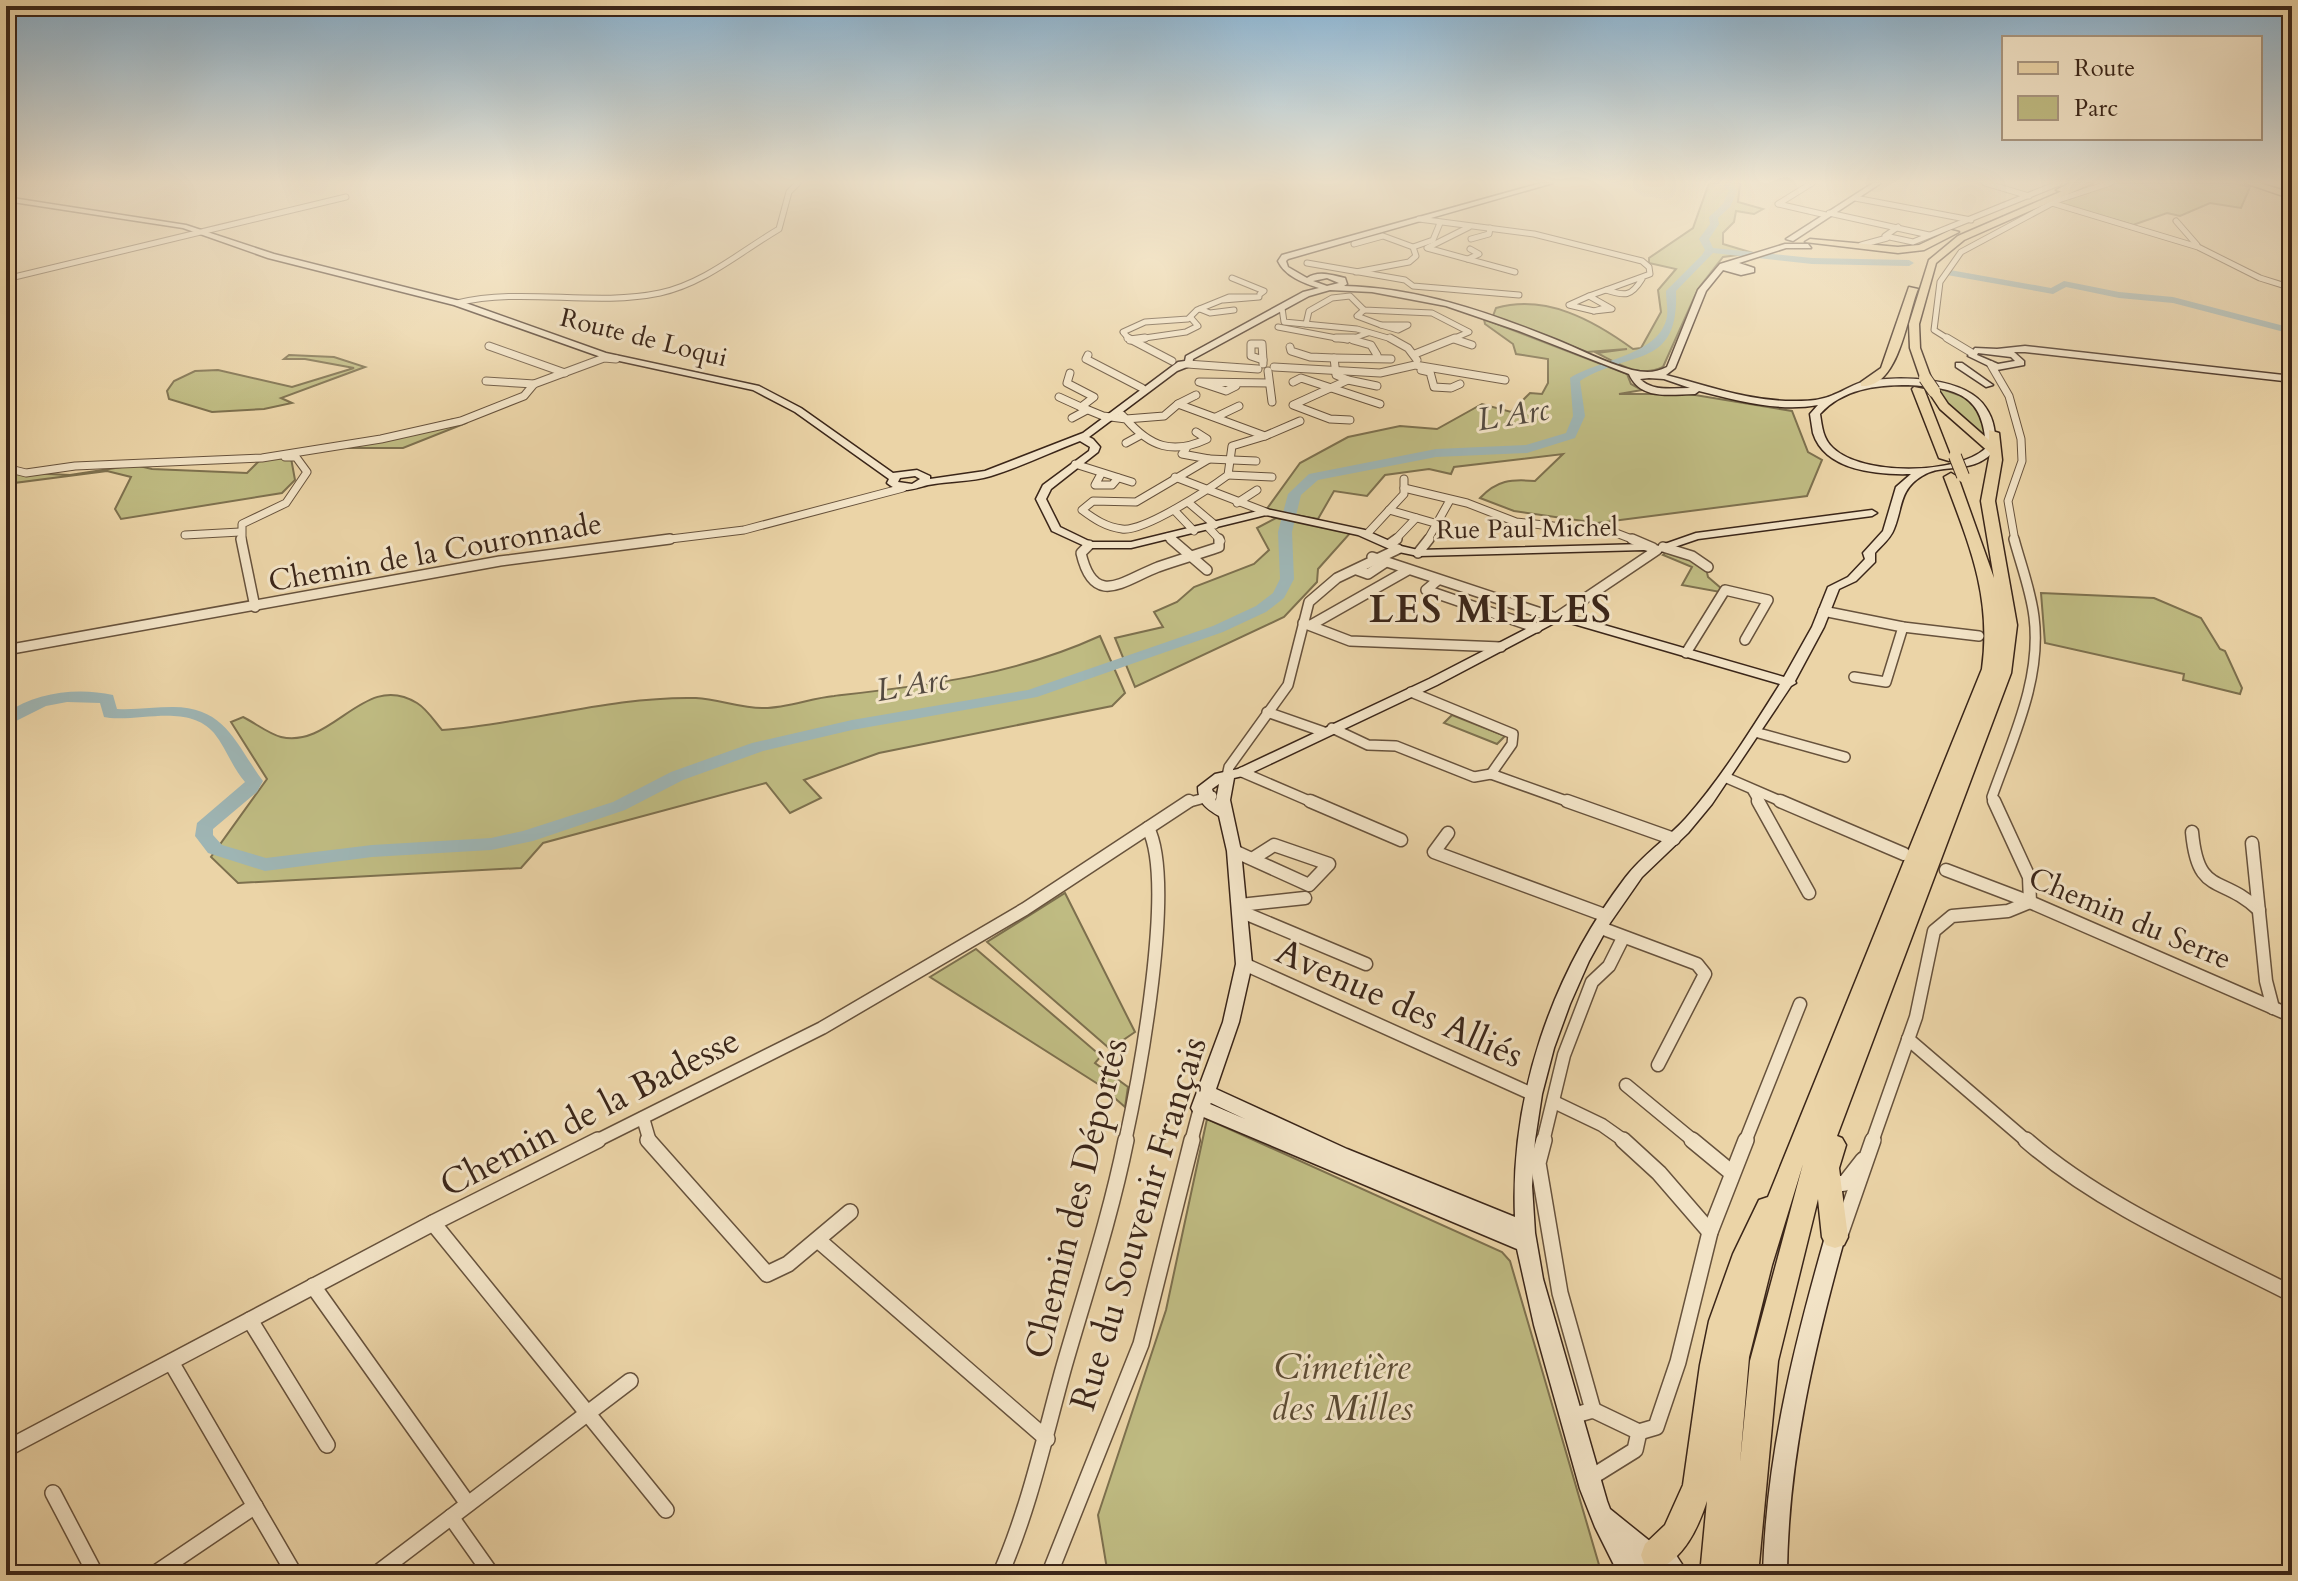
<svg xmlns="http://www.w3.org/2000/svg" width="2298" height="1581" font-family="Cardo,serif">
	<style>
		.green { fill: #bfbb82; stroke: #7d704e; stroke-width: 2 }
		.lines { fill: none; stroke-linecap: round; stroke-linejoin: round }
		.river { fill: #9eb5b4; fill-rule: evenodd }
		.street-far4-casing { stroke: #67523c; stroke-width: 7 }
		.street-far3-casing { stroke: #67523c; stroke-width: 9 }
		.street-far2-casing { stroke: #67523c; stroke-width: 12 }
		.street-far1-casing { stroke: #67523c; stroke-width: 15 }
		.street-casing { stroke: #67523c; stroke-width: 18 }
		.secondary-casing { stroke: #3b2619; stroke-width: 3 }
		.primary-casing { stroke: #3b2619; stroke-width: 3 }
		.highway-casing { stroke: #3b2619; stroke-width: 3 }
		.street-far4 { stroke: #f2e3c6; stroke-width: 5 }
		.street-far3 { stroke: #f2e3c6; stroke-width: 7 }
		.street-far2 { stroke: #f2e3c6; stroke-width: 9 }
		.street-far1 { stroke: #f2e3c6; stroke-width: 12 }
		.street { stroke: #f2e3c6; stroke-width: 15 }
		.secondary { fill: #f2e3c6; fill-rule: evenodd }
		.primary { fill: #ebd4a7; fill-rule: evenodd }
		.highway { fill: #ebd4a7; fill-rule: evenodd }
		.highway-bridge-casing { stroke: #3b2619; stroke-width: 14; stroke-linecap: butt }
		.highway-bridge { stroke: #ebd4a7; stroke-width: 12 }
		.labels { text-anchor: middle; stroke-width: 6; stroke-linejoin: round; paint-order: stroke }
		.far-street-label { font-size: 26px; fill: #3b2619; stroke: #f2e3c6 }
		.street-label { font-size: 30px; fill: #3b2619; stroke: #f2e3c6 }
		.water-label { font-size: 32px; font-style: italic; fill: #544a40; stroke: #f2e3c6 }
		.near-street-label { font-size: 36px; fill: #3b2619; stroke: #f2e3c6 }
		.near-park-label { font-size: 36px; font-style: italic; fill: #5c4b33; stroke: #f2e3c6 }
		.district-label { font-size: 38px; font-weight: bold; letter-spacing: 2px; fill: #3b2619; stroke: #f2e3c6 }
	</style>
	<rect width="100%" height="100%" fill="#ebd4a7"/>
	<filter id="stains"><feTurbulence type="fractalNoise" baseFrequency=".0025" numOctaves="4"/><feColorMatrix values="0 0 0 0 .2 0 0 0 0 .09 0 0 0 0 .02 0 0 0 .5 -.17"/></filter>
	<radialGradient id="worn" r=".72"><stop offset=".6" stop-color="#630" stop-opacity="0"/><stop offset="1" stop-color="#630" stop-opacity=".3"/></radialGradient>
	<!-- green -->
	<g class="green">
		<path d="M1709,183H1740L1738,202L1763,209L1754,214L1736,211L1734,222L1723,233V244L1753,253L1723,257L1698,289L1663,367C1640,379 1617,363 1597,353L1627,349L1587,352L1493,316L1496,308C1546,294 1593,320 1633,349L1641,348L1661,312L1658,290L1676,269L1649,263V258L1693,228Z"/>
		<polygon points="2114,183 2232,183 2250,187 2241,208 2210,203 2180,216 2167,213 2133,225 2056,203"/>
		<path d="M1484,319L1627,374L1631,384L1642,390L1619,394H1689L1792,411L1808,452L1822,460L1807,496L1597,523L1514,511L1480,498C1497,480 1511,479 1535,481L1563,454L1454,467L1451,474L1429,469L1385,475L1367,496L1334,491L1318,519L1266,510L1300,463L1348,437L1400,426L1437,429L1482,404L1511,412L1530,393L1542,394L1548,383V359L1516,354L1513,344L1485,324Z"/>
		<polygon points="289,355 334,357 365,367 281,398 292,403 264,409 212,412 169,399 167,391 174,381 195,371 218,370 292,387 354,368 305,359 284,359"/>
		<polygon points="1936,387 1976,401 1987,434 1984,437 1951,410"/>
		<polygon points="454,419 463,419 466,423 403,448 340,448"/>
		<polygon points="291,458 295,480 282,493 121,519 115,509 131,477 107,471 6,484 6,472 70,475 135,465 152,469 247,473 261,459"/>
		<polygon points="1276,518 1352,531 1318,569 1317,582 1284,617 1135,687 1115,638 1163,627 1154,612 1177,602 1194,587 1254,564 1269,550 1257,528"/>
		<polygon points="1669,550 1688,556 1706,568 1708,577 1722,589 1720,592 1682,585 1692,567 1663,555"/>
		<polygon points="2041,593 2154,598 2201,618 2220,649 2225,651 2242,688 2240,694 2183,680 2184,674 2045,643"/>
		<path d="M1100,636L1125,693L1112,706L879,753L804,780L821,798L790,813L766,783L543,843L521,868L238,883L211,857L267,779L231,722L243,717C255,723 269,734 281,737C333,749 364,670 417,703C427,709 435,722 442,730C527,724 610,696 696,698C718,699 740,708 762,708C785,709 811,698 834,696C929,685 1012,676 1100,636Z"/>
		<polygon points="1452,715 1505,736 1497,744 1444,723"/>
		<polygon points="1065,893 1135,1032 1110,1049 987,942"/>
		<polygon points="976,949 1101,1056 1095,1063 1128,1087 1125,1107 1101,1086 930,977"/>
		<polygon points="1207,1119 1502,1252 1510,1261 1602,1575 1108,1575 1098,1515 1166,1310"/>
	</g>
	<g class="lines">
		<!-- river -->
		<g class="river">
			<path d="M1720,183H1731L1738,189L1730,207L1718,218L1719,224L1709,239L1713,248L1812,258L1909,260L1914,263L1909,266L1812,264L1713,253L1676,291C1679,370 1630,349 1580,381L1585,416L1575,438L1527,453L1436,457L1318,480L1301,495L1292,532L1294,579L1284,598L1266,612L1223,632L1037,697L852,730L763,751L683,780L625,810L533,841L491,850L372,857L265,871L208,853L195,836L197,823L245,782C232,767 226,748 214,733C189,704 143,721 110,718L104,717L100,703L67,702L46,706L6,726V713C36,692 78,687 113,695L117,709C136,710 155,707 173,707C226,707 236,745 263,781L257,792L213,829V835L222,845L266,858L372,845L491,838L523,831L613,802L671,772L752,743L852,720L1028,690L1213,626L1256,606L1273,593L1280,579L1278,532L1288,494L1309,474L1436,449L1526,445L1566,433L1573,416L1570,378C1600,359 1661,355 1667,316C1668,308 1666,299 1666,291L1702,255L1705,250L1699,239L1710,224L1709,217L1723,204L1729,190Z"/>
			<polygon points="1950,270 2051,288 2064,281 2119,292 2173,297 2292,328 2292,334 2173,303 2119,298 2066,287 2053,294 1947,275 1947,271"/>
		</g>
		<defs>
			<g id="street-far4">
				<polyline points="1812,183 1778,204 1826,215"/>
				<polyline points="1985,183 2029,196"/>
				<polyline points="1855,198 1971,220"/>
				<polyline points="2052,203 2198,247 2260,278 2292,288"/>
				<polyline points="1829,213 1929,235"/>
				<path d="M1419,219L1534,234L1642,261L1649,267L1650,274L1606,290C1625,296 1631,297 1642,279"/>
				<polyline points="2176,221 2197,245"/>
				<polyline points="1469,227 1427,248 1515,272"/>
				<polyline points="1898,227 1885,236 1913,242 2059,183"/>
				<polyline points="1471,239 1489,234 1490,228"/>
				<polyline points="1354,244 1383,236 1413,247"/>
				<polyline points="1861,245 1887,238"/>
				<polyline points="1468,259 1479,254 1470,249"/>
				<polyline points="1307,263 1405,280 1413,286 1519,295"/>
				<polyline points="1356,272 1409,262 1416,256 1413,247 1433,240 1440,223"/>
				<polyline points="1232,278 1264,291 1260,294"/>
				<polyline points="6,279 346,197"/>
				<polyline points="1606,290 1589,296 1612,309 1594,311 1608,307"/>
				<polyline points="1589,296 1569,305 1594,311"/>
				<path d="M457,303C523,287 593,307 660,293C705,283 740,252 779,229L789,192L798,183"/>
				<polyline points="1282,308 1284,322 1357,329 1395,340"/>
				<polyline points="1200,309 1210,313 1234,310"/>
				<polyline points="1364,310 1357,316 1381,325"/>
				<polyline points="1306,324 1309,311 1332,298 1350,296 1364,310 1432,313 1469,332 1450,340"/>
				<polygon points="1381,325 1408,325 1398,330"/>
				<polyline points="1278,327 1347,340"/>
				<polyline points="1130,340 1123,332 1145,322 1188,319 1197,310 1229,297 1259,297 1223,300"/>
				<polyline points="1131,340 1186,332 1198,326 1191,318"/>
				<polyline points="1348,340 1368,333"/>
				<polyline points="1950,340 1934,330 1940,282 1961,252 2058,200 2110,183"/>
			</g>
			<g id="street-far3">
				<polyline points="1128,338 1172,361"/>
				<polyline points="1336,338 1354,338"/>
				<polyline points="1390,338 1408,348 1417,360"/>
				<polyline points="1947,338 1972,353"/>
				<polyline points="1454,339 1472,345"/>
				<polyline points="1130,340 1145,338"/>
				<polyline points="1353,340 1371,345 1377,355"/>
				<polygon points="1251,344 1262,344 1263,360 1251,356"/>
				<polyline points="489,346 565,373"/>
				<polyline points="1290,347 1291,351 1310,357 1334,358"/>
				<polyline points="1415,354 1455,338"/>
				<polyline points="1088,355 1086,359 1142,388"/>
				<polyline points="1263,360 1263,364"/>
				<polyline points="1187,364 1258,369"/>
				<polyline points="1991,365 2009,396 2021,439 2022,461 2008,501 2015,541"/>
				<polyline points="1274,367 1380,373 1415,365 1505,380"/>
				<polyline points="1421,370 1430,372 1434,387 1451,388 1460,384"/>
				<polyline points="1268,371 1272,402"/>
				<path d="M1070,373L1067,383L1094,397L1081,407L1103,416L1126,419C1150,447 1173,455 1207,439L1196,432"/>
				<polyline points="1348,380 1377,386"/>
				<polyline points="486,381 534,384"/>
				<polyline points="1293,382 1301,378 1380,404"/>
				<polyline points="1236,386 1226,391 1199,382 1269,383"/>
				<polyline points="1059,397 1081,407"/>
				<polyline points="1178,404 1196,395"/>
				<polyline points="1122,415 1126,419 1164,416 1178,404 1265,436 1300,421"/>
				<polyline points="1216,417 1239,406"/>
				<polyline points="1072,418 1087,410"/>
				<polyline points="1350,420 1330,419 1293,405 1348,380 1336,375 1334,358 1391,359"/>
				<polyline points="1126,443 1139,436"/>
				<path d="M1186,449L1182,454L1209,459L1136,502L1093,501L1082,510C1094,519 1106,527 1122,529C1144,532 1209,489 1228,475L1232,446L1265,436"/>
				<polyline points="1209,459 1256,461"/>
				<polyline points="1075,464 1132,482"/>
				<polyline points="6,468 26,473 75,466 262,458 381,439 461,421 524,396 534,384 604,358 616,359"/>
				<polyline points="1101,474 1095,485 1112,485 1118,478"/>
				<polyline points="1228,475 1272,477"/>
				<polyline points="1175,477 1266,512"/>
				<polyline points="1404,488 1467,503 1516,522 1616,533 1637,541"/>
				<polyline points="1189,503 1215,525"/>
				<polyline points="1237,503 1257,490"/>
				<polyline points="1174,510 1194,531"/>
				<polyline points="1389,510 1438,524"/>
				<polyline points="1208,527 1221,541"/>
				<polyline points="1367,534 1404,494 1404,479"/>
				<polyline points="185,535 240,532"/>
				<polyline points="1168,537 1173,541"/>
				<polyline points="242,541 242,524 286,503 307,472 296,457 285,457"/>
				<polyline points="654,541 744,530 903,488"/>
				<polyline points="1394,541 1416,518"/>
				<polyline points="1427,541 1450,500"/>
			</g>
			<g id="street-far2">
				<polyline points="241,539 255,607"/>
				<polyline points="1171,539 1207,570"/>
				<polyline points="1632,539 1653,548"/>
				<polyline points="1390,544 1397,539"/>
				<path d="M1089,545L1081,553C1094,609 1124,580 1158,567C1178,560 1199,554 1219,547V539"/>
				<polyline points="1663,547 1692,556 1708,567"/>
				<polyline points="1418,553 1429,539"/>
				<polyline points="1372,557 1556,618"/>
				<polyline points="1357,570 1368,574 1386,562"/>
				<polyline points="1438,580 1426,590 1537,628"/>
				<polyline points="1823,611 1903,627 1979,636"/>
				<polyline points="1559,616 1657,550"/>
				<polyline points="1303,623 1350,641 1501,647"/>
				<polyline points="1311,625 1408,570"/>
				<polyline points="6,650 500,561 670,539"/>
				<polyline points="1686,653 1725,590 1768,600 1745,640"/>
				<polyline points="1854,677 1886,682 1903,627"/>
				<polyline points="1411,692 1513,734 1512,744 1491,774"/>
				<polyline points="1267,712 1324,732"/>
				<polyline points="1332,728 1368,745 1396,746 1474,777 1491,774"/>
				<polyline points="1755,732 1845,757"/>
				<polyline points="1242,772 1314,803"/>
				<polyline points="1491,774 1572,803"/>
				<polyline points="1227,776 1229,767 1288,685 1309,602 1337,578 1398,549"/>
				<polyline points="1727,778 1785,803"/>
				<polyline points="1753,791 1760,803"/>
				<polyline points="1186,803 1212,796"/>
				<path d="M1995,803L1992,797C2012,740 2042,679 2034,617C2031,591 2021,565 2014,539"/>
			</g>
			<g id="street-far1">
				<polyline points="1310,801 1401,840"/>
				<polyline points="1567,801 1674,839"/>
				<polyline points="1758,801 1809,893"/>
				<polyline points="1780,801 1904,854"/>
				<path d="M2192,832C2198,897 2221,874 2259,910"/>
				<polyline points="1448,833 1434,852 1607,916"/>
				<polyline points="2252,843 2266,981 2273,1008"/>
				<polyline points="1234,851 1309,885 1329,864 1274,845 1252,859"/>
				<polyline points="1946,870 2030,902 2292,1016"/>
				<polyline points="6,898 8,895"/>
				<polyline points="1240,905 1305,898"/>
				<polyline points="1242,912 1366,964"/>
				<polyline points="1601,928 1697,964 1705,974 1658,1065"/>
				<polyline points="1244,964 1532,1094"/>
				<polyline points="1908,1039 2028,1142"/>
				<polyline points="1626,1085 1695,1142"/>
				<polyline points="1554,1102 1602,1125 1626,1142"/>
				<polyline points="643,1118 650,1142"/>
				<polyline points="594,1142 822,1028 1025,909 1189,801"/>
				<path d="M1125,1142C1139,1078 1176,882 1148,828"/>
				<polyline points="1191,1142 1200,1108"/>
				<polyline points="1543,1142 1564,1055 1592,982 1609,966 1623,938"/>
				<polyline points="1745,1142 1800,1004"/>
				<polyline points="1872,1142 1916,1017 1934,931 1952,916 2008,911 2030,902 2029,877 1994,801"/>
			</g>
			<g id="street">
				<polyline points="648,1140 767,1274 788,1264 850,1212"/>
				<polyline points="1544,1140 1538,1163 1560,1293 1593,1410"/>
				<polyline points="1623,1140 1659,1173 1710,1232"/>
				<polyline points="1692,1140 1732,1173"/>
				<path d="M2026,1140C2102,1206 2202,1248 2292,1294"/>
				<polyline points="1831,1185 1845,1183 1863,1160"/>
				<polyline points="433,1223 666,1510"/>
				<polyline points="1841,1232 1873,1140"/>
				<polyline points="818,1240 1047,1439"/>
				<polyline points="313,1286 468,1504"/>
				<polyline points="250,1320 327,1445"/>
				<polyline points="171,1362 295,1575"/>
				<polyline points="1572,1416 1593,1410 1639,1432 1635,1450 1590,1478"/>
				<polyline points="1639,1432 1656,1427 1678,1362 1710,1232 1746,1140"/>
				<polyline points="6,1449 433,1223 598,1140"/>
				<polyline points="53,1493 96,1575"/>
				<polyline points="451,1517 492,1575"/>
				<polyline points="153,1575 255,1506"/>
				<polyline points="375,1575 630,1381"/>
				<path d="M1000,1575C1029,1509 1044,1439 1063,1370C1085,1293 1110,1219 1126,1140"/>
				<polyline points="1049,1575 1141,1344 1192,1140"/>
			</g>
			<g id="secondary">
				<path d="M1541,183H1553L1288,259L1286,261L1288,267L1307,278C1318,270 1332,275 1345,278L1347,284L1344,286C1417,288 1485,311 1552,338C1578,348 1605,363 1632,370C1646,373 1655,373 1667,367L1698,290L1720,264L1785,244H1808L1811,248H1786L1739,263L1754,268V272L1741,275L1723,270L1706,291L1675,368L1666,375C1709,386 1751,402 1797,401C1809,401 1822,400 1833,395C1844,391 1855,383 1866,381C1900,376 1966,376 1986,408C1995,421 1995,434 1996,449C1974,476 1943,462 1922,476C1899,490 1903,507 1894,529C1891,538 1881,546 1875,553V562L1856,581L1839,589L1824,627L1795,681L1796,683L1791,686L1712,804L1688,833L1642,877L1610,923L1589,961L1570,1004L1554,1048L1542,1094L1535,1140L1532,1186L1535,1233L1543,1279L1607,1501L1610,1509L1651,1542L1676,1555L1689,1575C1682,1575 1668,1577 1662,1574C1650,1569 1654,1564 1638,1565L1634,1575H1610L1614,1565L1595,1527L1580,1489L1534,1325L1517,1249L1194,1113L1191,1108L1223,1022L1236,964L1227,851L1219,816C1207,809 1198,803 1198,787L1215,774L1238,769L1429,679L1559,612L1784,677L1812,627L1828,587L1848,577L1865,559L1863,553L1883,531L1896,487L1911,474C1878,475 1825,471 1813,433C1812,427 1811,420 1810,414L1818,405C1779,412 1738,401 1699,391L1695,394C1670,394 1641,401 1629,374L1519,331L1446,306L1372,292L1330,290L1309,296L1193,359L1192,365L1177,371L1089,437L1093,439L1100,447L1098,452L1051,489L1046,499L1060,527L1091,542H1131L1266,509L1365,530L1401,546L1418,550L1644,544L1656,547L1696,533L1872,510L1877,513L1872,516L1698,539L1657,553L1644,550L1418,556L1394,551L1358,535L1266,515L1131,548H1089L1052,531L1036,499L1043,485L1089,451L1090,447L1080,441C1051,452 1021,467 991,476C971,482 949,481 928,485C913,489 901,495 887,483L889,479L795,412L753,390L601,357L454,305L268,258L183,228L6,201V197L186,225L274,254L460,301L606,353L759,386L801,408L893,473L917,470L930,476V479L985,471L1083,433L1178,362L1185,361L1186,356L1303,292L1319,288C1303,283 1285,276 1278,261L1282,255ZM1327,278L1339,283L1327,286L1313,281ZM1649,378L1664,379L1690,388C1672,388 1653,392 1640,379ZM1908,385C1957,388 1984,394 1986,448C1957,475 1862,476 1833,448C1823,439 1822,427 1820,414C1843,389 1875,385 1908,385ZM915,476L920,479L912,484L898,482L900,478ZM1560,620L1780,684C1751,730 1722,777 1686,818C1667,839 1642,855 1625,878C1552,974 1510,1095 1515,1217L1347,1149L1216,1089L1239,1022L1252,964L1241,851L1230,800L1234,778L1247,775L1437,685ZM1219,784L1216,800V801L1212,789ZM1211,1103L1245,1119L1210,1104Z"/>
				<polygon points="1873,183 1881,183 1793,241 1786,239"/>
				<path d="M2025,346L2292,376V382L2025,352H2014L2024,361V365L1997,370L1968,356L1975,348L1997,349ZM1978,353L2011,357L2015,361L1998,364L1977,355Z"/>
				<polygon points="1956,363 1962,363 1993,385 1986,387 1956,367"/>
				<path d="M1835,1228L1842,1231L1845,1237C1814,1349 1788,1459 1787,1575H1763C1766,1458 1793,1349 1825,1237L1828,1231Z"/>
			</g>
			<polygon id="primary" points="2070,183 2080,183 2063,192 2056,190"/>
			<g id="highway">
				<polygon points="2081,183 2093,183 1964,240 1936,263 1919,324 1920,348 1931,378 1921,380 1910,348 1909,324 1929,260 1958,236"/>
				<polygon points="2245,183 2259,183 2292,193 2292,199"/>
				<polygon points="1951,230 1959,232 1924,250 1898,253 1805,242 1810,239 1898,247 1919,245"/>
				<path d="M1909,287L1918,289C1907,316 1899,389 1861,386V382L1881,368Z"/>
				<polygon points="1914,387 1924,389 1951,458 1949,461 1939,458 1912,389"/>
				<path d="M1930,389H1938L1948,404L1989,440V430L1999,433L2002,460L1995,501L2017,625L2011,673L1837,1136L1842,1138L1846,1145L1839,1168L1848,1237L1844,1245L1835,1248L1826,1245L1822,1237L1818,1199L1778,1361L1758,1575H1700L1707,1501C1698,1528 1684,1559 1656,1570L1645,1566L1641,1555L1645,1544L1665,1525L1683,1485L1700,1365L1709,1321L1733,1254L1759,1200L1768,1197L1982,669C1992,596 1969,544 1944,477L1951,473L1958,477L1994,578L1981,501L1990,453L1940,409L1928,391ZM1803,1164L1750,1361L1740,1463L1749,1357L1772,1265Z"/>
			</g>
		</defs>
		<!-- street-far4 casing -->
		<use href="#street-far4" class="street-far4-casing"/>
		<!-- street-far3 casing -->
		<use href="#street-far3" class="street-far3-casing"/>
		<!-- street-far2 casing -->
		<use href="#street-far2" class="street-far2-casing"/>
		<!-- street-far1 casing -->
		<use href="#street-far1" class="street-far1-casing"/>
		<!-- street casing -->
		<use href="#street" class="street-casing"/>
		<!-- secondary casing -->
		<use href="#secondary" class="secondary-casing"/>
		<!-- primary casing -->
		<use href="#primary" class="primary-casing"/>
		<!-- highway casing -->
		<use href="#highway" class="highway-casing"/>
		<!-- street-far4 -->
		<use href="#street-far4" class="street-far4"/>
		<!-- street-far3 -->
		<use href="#street-far3" class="street-far3"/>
		<!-- street-far2 -->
		<use href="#street-far2" class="street-far2"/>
		<!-- street-far1 -->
		<use href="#street-far1" class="street-far1"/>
		<!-- street -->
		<use href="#street" class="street"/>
		<!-- secondary -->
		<use href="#secondary" class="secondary"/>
		<!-- primary -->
		<use href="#primary" class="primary"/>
		<!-- highway -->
		<use href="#highway" class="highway"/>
		<defs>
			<g id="highway-bridge">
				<polyline points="1925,378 1934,391"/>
				<polyline points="1955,456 1963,476"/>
			</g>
		</defs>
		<!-- highway-bridge casing -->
		<use href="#highway-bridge" class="highway-bridge-casing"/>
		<!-- highway-bridge -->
		<use href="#highway-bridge" class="highway-bridge"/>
	</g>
	<!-- sky -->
	<linearGradient id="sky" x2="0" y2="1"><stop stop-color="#8ab4d3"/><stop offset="0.45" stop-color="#f6ecd7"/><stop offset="1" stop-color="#f6ecd7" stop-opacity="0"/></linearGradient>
	<rect width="2298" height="405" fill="url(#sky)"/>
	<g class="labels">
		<!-- far-street labels -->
		<g class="far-street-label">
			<text transform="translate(644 337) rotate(14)" y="9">Route de Loqui</text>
			<text transform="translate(1527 528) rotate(-1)" y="9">Rue Paul Michel</text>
		</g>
		<!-- street labels -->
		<g class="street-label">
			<text transform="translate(435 552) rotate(-10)" y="10">Chemin de la Couronnade</text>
			<text transform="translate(2130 918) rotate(23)" y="10">Chemin du Serre</text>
		</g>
		<!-- water labels -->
		<g class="water-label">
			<text transform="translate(1513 414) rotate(-9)" y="11">L'Arc</text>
			<text transform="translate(912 684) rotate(-10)" y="11">L'Arc</text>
		</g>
		<!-- near-street labels -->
		<g class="near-street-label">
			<text transform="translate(1400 1002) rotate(24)" y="13">Avenue des Alliés</text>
			<text transform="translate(589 1111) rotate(-27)" y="13">Chemin de la Badesse</text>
			<text transform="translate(1075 1198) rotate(-76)" y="13">Chemin des Déportés</text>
			<text transform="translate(1137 1223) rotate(-73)" y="13">Rue du Souvenir Français</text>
		</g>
		<!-- near-park labels -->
		<g class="near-park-label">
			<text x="1342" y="1379">Cimetière<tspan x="1342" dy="41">des Milles</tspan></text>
		</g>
		<!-- district labels -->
		<g class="district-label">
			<text x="1491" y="622">LES MILLES</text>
		</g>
	</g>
	<!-- margin -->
	<rect width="2298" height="1581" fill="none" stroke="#ebd4a7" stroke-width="32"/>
	<rect x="8" y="8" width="2282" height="1565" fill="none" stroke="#3b2619" stroke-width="4"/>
	<rect x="16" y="16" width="2266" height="1549" fill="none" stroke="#3b2619" stroke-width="2"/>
	<!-- legend -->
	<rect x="2002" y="36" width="260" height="104" fill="#f2e3c6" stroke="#a99781" stroke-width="2"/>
	<rect x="2018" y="62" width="40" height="12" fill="#ebd4a7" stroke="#a99781" stroke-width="2"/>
	<text x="2074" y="76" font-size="24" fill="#3b2619">Route</text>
	<rect x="2018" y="96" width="40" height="24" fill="#bfbb82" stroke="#a99781" stroke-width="2"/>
	<text x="2074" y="116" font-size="24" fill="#3b2619">Parc</text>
	<rect width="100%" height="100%" filter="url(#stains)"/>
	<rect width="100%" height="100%" fill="url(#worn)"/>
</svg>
